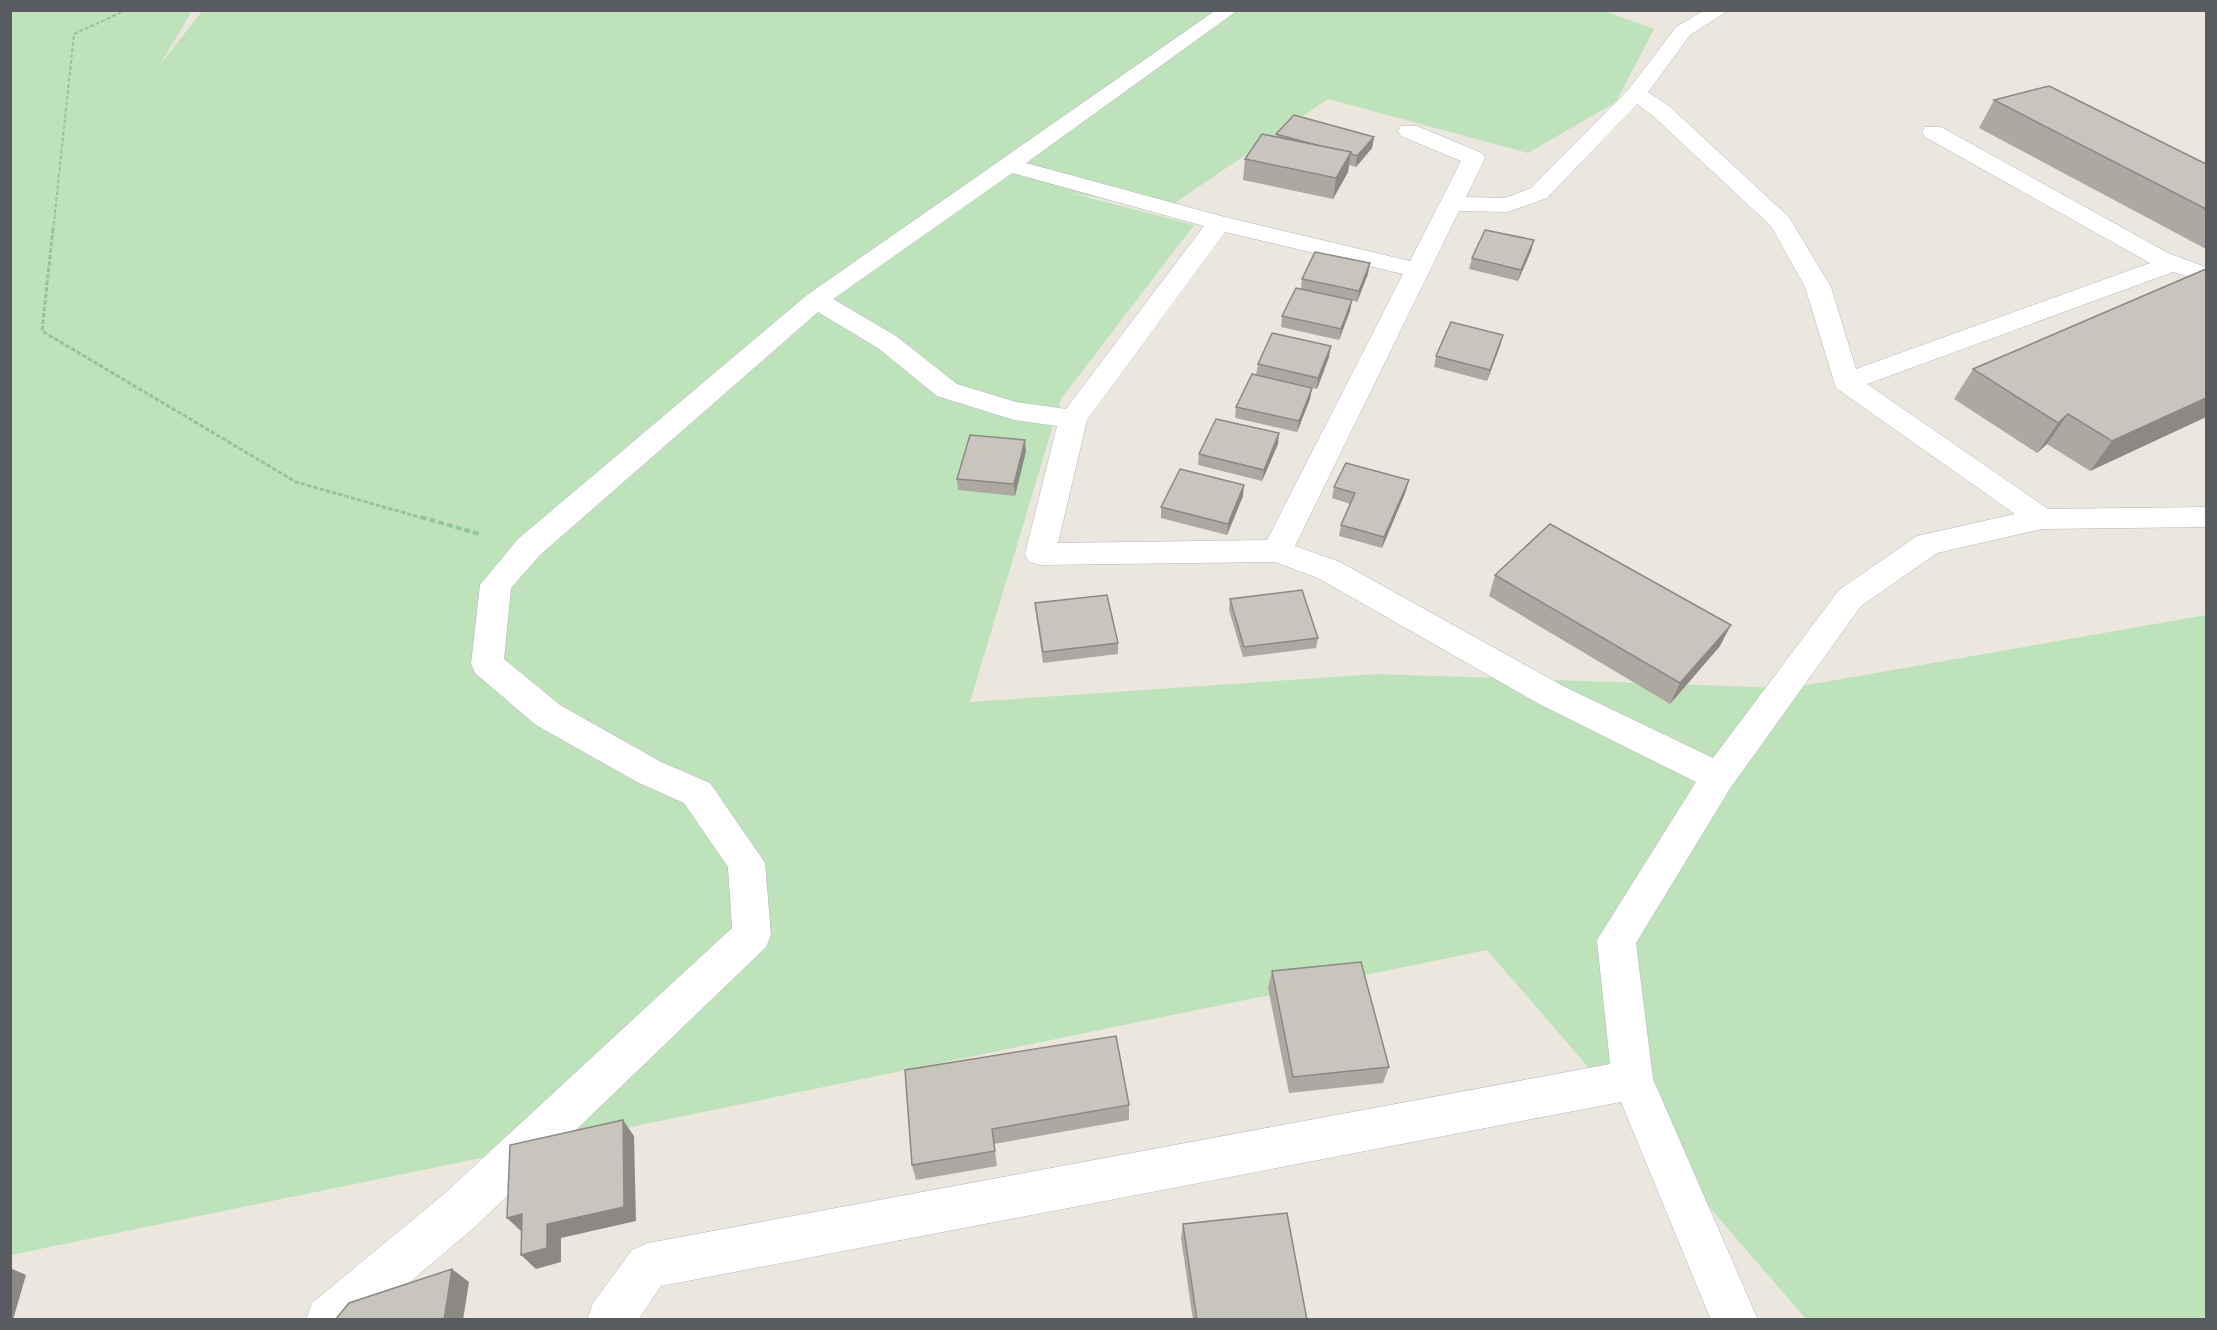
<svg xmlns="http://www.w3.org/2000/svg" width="2217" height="1330" font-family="Barlow,sans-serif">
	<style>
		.green { fill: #bee3bb }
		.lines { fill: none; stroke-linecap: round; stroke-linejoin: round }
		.minor-casing { stroke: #b2b6ba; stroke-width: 1 }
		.path-far2 { stroke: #94c49e; stroke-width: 2; stroke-dasharray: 4 2; stroke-linecap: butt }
		.path-far1 { stroke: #94c49e; stroke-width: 3; stroke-dasharray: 4.5 2; stroke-linecap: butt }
		.path { stroke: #94c49e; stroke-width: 4; stroke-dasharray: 6 3; stroke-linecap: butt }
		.minor { fill: #fff; fill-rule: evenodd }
		.wall { fill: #aca9a3 }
		.shaded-wall { fill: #8c8985 }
		.building { fill: #c8c4be; stroke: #8c8985; stroke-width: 1.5 }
	</style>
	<rect width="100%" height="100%" fill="#ebe7df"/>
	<!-- green -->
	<polygon class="green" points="203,10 1605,11 1654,29 1616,102 1528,153 1328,99 1166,209 1071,193 1194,225 1061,399 970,702 1377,674 1790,688 2206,615 2206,1319 1806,1319 1487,950 11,1255 11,11 192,11 159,66"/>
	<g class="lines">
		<defs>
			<path id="minor" d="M1216,10H1238L1026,163L1225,217L1410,261L1461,161L1401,136L1398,131L1401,126H1417L1482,153L1485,158L1466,197L1505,198L1531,188L1629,89L1676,27L1705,10H1729L1690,35L1648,92L1669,106L1789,217L1831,287L1856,369L2150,263L1925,137L1922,132L1925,127H1941L2168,253L2206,267V282L2173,272L1867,384L2048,509L2206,507V527L2042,529L1937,553L1861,606L1731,787L1636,943L1653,1079L1758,1320H1711L1621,1102L661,1286L638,1320H587L593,1303L632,1250L648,1243L1610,1064L1597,940L1696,782L1539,704L1318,578L1275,562L1040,565L1029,562L1025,554L1057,426L1014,420L937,396L878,348L818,312L540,555L511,588L504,659L560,705L661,762L710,783L765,863L771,935L766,947L476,1226L365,1320H306L312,1303L444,1194L732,928L728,867L684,803L637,782L536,725L475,673L471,664L480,585L518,539L807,295ZM1637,104L1653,116L1771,226L1805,287L1836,388L2015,514L1917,536L1839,590L1713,758L1563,686L1340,562L1295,546L1459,211L1508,212L1547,198ZM1012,173L1204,226L1066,409L1016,402L957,384L896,336L833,299ZM1225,232L1403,274L1267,540L1058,543L1087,420Z"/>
		</defs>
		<!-- minor casing -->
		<use href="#minor" class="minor-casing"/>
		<!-- path-far2 -->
		<polyline class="path-far2" points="53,231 74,34 126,10"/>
		<!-- path-far1 -->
		<polyline class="path-far1" points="53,229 42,331 296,482 426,519"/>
		<!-- path -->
		<polyline class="path" points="421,517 479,534"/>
		<!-- minor -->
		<use href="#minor" class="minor"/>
	</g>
	<!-- wall -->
	<g class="wall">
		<polygon points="1994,100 2206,164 2206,249 1979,128"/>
		<polygon points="1276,134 1374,137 1372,148 1356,167 1349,165 1348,172 1333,199 1243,180 1245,159 1276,137"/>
		<polygon points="1534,240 1531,251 1518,281 1469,269 1472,258"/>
		<polygon points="2206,269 2206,417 2090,471 2047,444 2037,453 1954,399 1973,369"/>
		<polygon points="1368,274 1357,302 1352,300 1350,311 1339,340 1281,327 1282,316 1301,289 1302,279"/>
		<polygon points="1503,335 1500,346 1487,381 1434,367 1436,356"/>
		<polygon points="1329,357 1317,389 1312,388 1310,399 1297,432 1235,418 1236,407 1256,375 1258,364"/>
		<polygon points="1278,444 1262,481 1198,465 1199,454"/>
		<polygon points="1026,451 1015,496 958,490 957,479"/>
		<polygon points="1334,487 1406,491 1382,548 1339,536 1341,525 1350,504 1332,498"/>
		<polygon points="1243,496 1227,535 1161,518 1161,507"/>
		<polygon points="1495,575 1720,646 1670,704 1489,596"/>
		<polygon points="1230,599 1318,638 1316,648 1243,657 1229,610"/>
		<polygon points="1035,603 1118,643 1118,654 1043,663 1036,614"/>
		<polygon points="1272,971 1389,1067 1383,1083 1289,1093 1268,988"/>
		<polygon points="905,1070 1129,1105 1129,1120 994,1144 997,1166 916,1180 912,1165"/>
		<polygon points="1183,1224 1307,1320 1193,1320 1181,1238"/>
	</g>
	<!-- shaded-wall -->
	<g class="shaded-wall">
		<polygon points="1374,137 1372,148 1356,167 1357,156"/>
		<polygon points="1351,152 1348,172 1333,199 1336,178"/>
		<polygon points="1534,240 1531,251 1518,281 1521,270"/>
		<polygon points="1370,263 1368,274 1357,302 1359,291"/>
		<polygon points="1352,300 1350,311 1339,340 1341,329"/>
		<polygon points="1503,335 1500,346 1487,381 1490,370"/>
		<polygon points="1331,346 1329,357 1317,389 1318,378"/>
		<polygon points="1312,388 1310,399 1297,432 1299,421"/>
		<polygon points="2206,398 2206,417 2090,471 2112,441"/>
		<polygon points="2068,414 2047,444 2037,453 2058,423"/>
		<polygon points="1279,433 1278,444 1262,481 1264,470"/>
		<polygon points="1025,440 1026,451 1015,496 1014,484"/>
		<polygon points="1409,480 1406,491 1382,548 1384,537"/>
		<polygon points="1244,485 1243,496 1227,535 1228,524"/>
		<polygon points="1731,625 1720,646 1670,704 1680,683"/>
		<polygon points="623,1120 634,1136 636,1221 561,1238 561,1262 536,1269 521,1255 547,1224"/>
		<polygon points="522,1214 522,1232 507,1218"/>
		<polygon points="10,1268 26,1275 13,1320 10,1320"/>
		<polygon points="452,1269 469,1282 463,1320 444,1320"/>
	</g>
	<!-- building -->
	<g class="building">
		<polygon points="2049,86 2206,164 2206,209 1994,100"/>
		<polygon points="1294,115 1374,137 1357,156 1351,154 1351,152 1320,146 1276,134"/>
		<polygon points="1262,134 1351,152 1336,178 1245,159"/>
		<polygon points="1485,230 1534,240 1521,270 1472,258"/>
		<polygon points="1315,252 1370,263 1359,291 1302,279"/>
		<polygon points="2206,269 2206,398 2112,441 2068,414 2058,423 1973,369"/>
		<polygon points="1296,288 1352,300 1341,329 1282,316"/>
		<polygon points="1451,322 1503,335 1490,370 1436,356"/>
		<polygon points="1272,333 1331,346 1318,378 1258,364"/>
		<polygon points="1252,374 1312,388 1299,421 1236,407"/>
		<polygon points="1216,419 1279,433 1264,470 1199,454"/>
		<polygon points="970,435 1025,440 1014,484 957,479"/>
		<polygon points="1346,463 1409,480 1384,537 1341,525 1355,493 1334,487"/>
		<polygon points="1180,469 1244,485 1228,524 1161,507"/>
		<polygon points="1550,524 1731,625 1680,683 1495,575"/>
		<polygon points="1302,590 1318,638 1244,647 1230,599"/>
		<polygon points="1107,595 1118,643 1043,652 1035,603"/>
		<polygon points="1361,962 1389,1067 1293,1077 1272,971"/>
		<polygon points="1116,1036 1129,1105 992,1129 995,1151 912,1165 905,1070"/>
		<polygon points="623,1120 624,1207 547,1224 547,1248 521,1255 522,1214 507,1218 510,1145"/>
		<polygon points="1287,1213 1307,1320 1197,1320 1183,1224"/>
		<polygon points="452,1269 444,1320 335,1320 349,1303"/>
	</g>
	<!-- border -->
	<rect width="2217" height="1330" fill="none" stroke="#585c60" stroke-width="24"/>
</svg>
